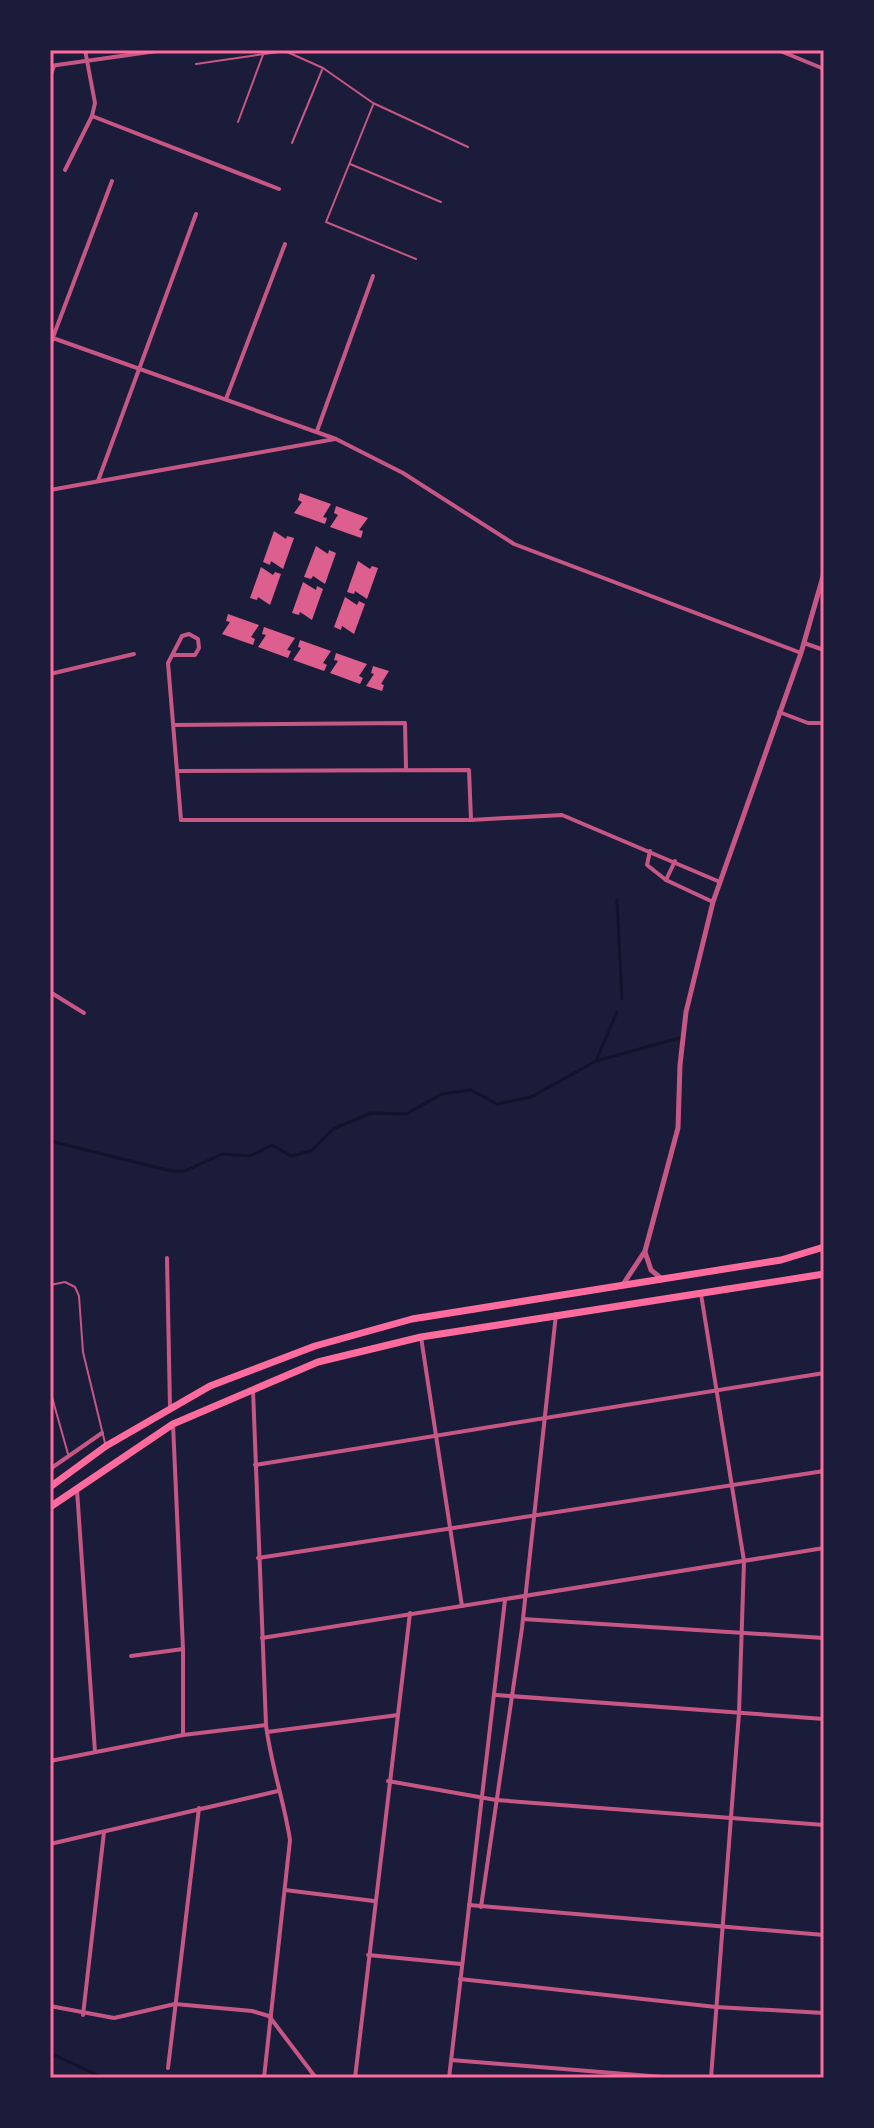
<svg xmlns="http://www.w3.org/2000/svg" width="874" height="2128" font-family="'Varela Round',sans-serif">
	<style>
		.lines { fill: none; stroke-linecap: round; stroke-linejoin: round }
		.stream { stroke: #12122b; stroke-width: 3 }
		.building { fill: #dd5f8e }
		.service { stroke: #c65784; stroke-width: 2 }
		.minor { stroke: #c65784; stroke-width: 4 }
		.tertiary { stroke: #c65784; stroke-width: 5 }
		.primary { stroke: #ff6b9d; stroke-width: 7 }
		.neatline { fill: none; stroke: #ff6b9d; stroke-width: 3 }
	</style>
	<rect width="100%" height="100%" fill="#1b1b3a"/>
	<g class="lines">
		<!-- stream -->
		<g class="stream">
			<polyline points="617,900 622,999"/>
			<polyline points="596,1061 617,1012"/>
			<polyline points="50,1141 171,1171 185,1171 222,1154 250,1156 272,1145 291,1156 311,1151 333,1129 371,1113 406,1114 442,1094 471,1090 497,1104 531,1097 596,1061 683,1037"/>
			<polyline points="50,2053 104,2078"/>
		</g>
	</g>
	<!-- building -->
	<g class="building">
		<polygon points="300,493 331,504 323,517 327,518 325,524 294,513 302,502 298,500"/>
		<polygon points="336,506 368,518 359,530 363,531 361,538 330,527 338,515 334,513"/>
		<polygon points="274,531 286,539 287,536 294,538 283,569 271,561 270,565 263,562"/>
		<polygon points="316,546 328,554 329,550 336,553 325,584 313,576 311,579 304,577"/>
		<polygon points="358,561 370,569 372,566 378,568 367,599 355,591 354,594 347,592"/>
		<polygon points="261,567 273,575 275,572 281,574 270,605 258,597 257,600 250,598"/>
		<polygon points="303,582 316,590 317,586 323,589 312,620 300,612 299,615 292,613"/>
		<polygon points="345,597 357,605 359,601 365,604 354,634 342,626 341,630 334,627"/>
		<polygon points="228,614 259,625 251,637 255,639 253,645 222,634 230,622 226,621"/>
		<polygon points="264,627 295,638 287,650 291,651 288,658 258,647 266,635 262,634"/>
		<polygon points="300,640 331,651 323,663 327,665 324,671 293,660 301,648 298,647"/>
		<polygon points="336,653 367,664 359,676 363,678 360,684 330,673 338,661 334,660"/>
		<polygon points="373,666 389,671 381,684 384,685 382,691 366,686 374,674 371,673"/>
	</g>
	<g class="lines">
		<!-- service -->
		<g class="service">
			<polyline points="196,64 285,51 323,68 373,103 468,147"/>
			<polyline points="373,105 326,222 416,259"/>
			<polyline points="238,122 264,52"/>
			<polyline points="292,143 322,70"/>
			<polyline points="350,164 441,202"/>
			<polyline points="50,1285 65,1282 75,1287 79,1296 83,1352 105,1443"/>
			<polyline points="50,1390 68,1454"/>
		</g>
		<!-- minor -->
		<g class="minor">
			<polyline points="778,50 824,69"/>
			<polyline points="50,66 164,50"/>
			<polyline points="50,77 54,66"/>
			<polyline points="92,116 279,189"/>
			<polyline points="65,170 92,116 95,103 85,50"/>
			<polyline points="50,337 336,439 403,473 514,544 801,653"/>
			<polyline points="50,345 112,181"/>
			<polyline points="226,399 285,244"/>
			<polyline points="317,431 373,276"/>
			<polyline points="98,481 196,214"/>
			<polyline points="50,490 335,439"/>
			<polyline points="804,643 824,650"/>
			<polyline points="173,655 195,655 199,648 198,639 189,634 182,636 168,663 181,820 471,820 562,815 720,882"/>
			<polyline points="50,674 134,654"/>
			<polyline points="779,712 808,723 824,723"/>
			<polyline points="174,725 405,723 406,768"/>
			<polyline points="178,771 469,770 471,820"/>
			<polyline points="650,851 647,865 666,880"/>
			<polyline points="675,861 666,880 713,902"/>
			<polyline points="50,992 84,1013"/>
			<polyline points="167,1258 170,1407"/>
			<polyline points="701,1294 744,1561 739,1713 711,2078"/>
			<polyline points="421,1337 462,1606"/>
			<path d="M253,1390L266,1725C271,1765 284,1801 290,1840L264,2078"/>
			<polyline points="173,1424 183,1649 183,1735"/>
			<polyline points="255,1465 824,1373"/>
			<polyline points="50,1469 102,1433"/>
			<polyline points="77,1490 95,1752"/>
			<polyline points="258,1558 824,1471"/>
			<polyline points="523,1619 824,1638"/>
			<polyline points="262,1638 824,1548"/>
			<polyline points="131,1656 183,1649"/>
			<polyline points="496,1695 824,1719"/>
			<polyline points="267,1732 398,1715"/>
			<polyline points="50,1761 183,1735 266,1725"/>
			<polyline points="388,1781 496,1800 824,1825"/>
			<polyline points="50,1844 278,1791"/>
			<polyline points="285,1890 374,1901"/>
			<polyline points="469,1905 824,1935"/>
			<polyline points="481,1907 522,1628 556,1314"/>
			<polyline points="368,1955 461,1964"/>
			<polyline points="460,1979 716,2007 824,2013"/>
			<polyline points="50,2006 114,2018 175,2004 252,2011 269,2016 316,2078"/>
			<polyline points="83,2015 104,1832"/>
			<polyline points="451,2060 675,2078"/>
			<polyline points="168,2068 199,1808"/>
			<polyline points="355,2078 410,1613"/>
			<polyline points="449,2078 505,1600"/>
		</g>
		<!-- tertiary -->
		<g class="tertiary">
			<polyline points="645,1252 651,1270 662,1279"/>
			<polyline points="622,1286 645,1251 678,1128 680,1065 686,1012 713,902 801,653 824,573"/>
		</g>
		<!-- primary -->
		<g class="primary">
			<polyline points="50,1487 106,1446 210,1386 315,1346 412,1319 781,1260 824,1247"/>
			<polyline points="50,1507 173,1424 318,1362 421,1337 824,1274"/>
		</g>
	</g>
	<!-- border -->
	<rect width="874" height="2128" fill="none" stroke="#1b1b3a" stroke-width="104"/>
	<rect x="52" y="52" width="770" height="2024" class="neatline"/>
</svg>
